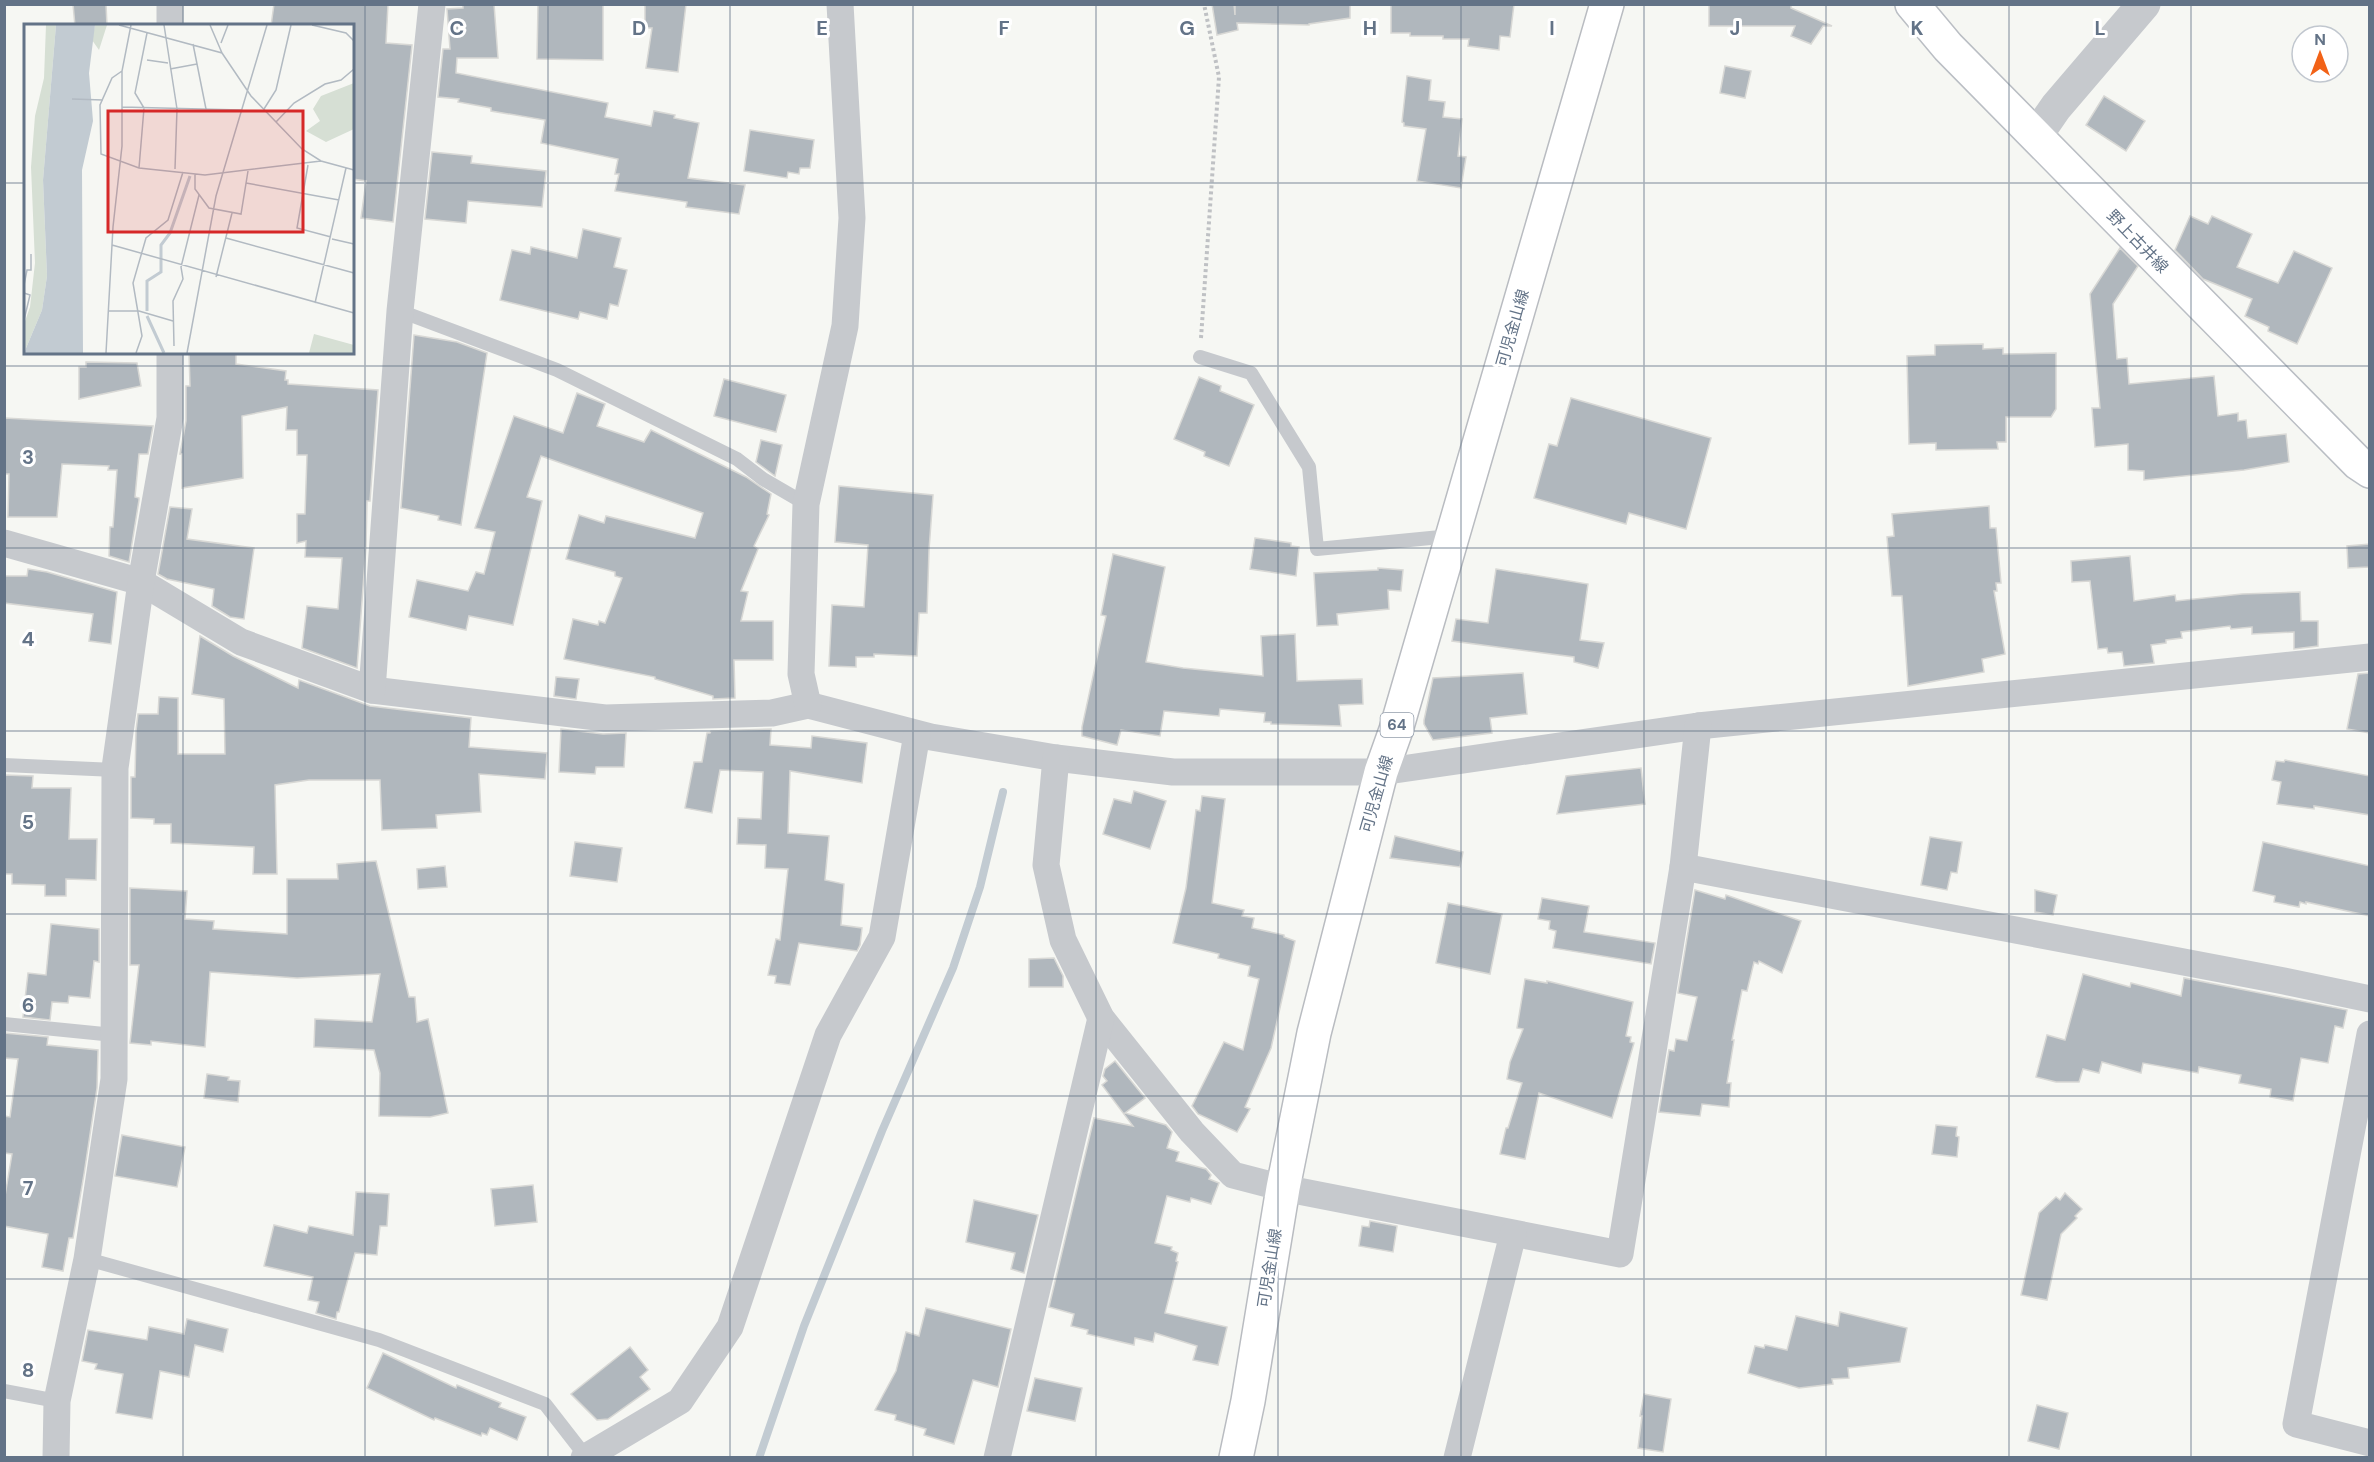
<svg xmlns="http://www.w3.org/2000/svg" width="2374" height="1462" font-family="'DM Sans','Noto Sans JP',sans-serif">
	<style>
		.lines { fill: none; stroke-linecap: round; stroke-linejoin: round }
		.stream { stroke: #c2cbd2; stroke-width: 8 }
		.building { fill: #b0b7bd; stroke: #d8d8d5; stroke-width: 1.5 }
		.secondary-casing { stroke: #babec4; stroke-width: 36 }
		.primary-casing { stroke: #b9bcc1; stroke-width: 36 }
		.path { stroke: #bfc1c4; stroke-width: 4; stroke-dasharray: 3 3; stroke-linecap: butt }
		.service { stroke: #c6c9cd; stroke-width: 14 }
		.minor { stroke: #c6c9cd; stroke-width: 27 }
		.tertiary { stroke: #c6c9cd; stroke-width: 33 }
		.secondary { stroke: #fff; stroke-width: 33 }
		.primary { stroke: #fff; stroke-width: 33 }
		.grid { fill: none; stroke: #637387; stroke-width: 1.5; stroke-opacity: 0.55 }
		.labels { text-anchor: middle; stroke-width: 6; stroke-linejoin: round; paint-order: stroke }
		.shield { fill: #fff; stroke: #929dab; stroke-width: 1.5 }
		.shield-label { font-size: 15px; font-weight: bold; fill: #637387 }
		.street-label { font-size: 16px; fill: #637387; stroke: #fff }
		.inset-river { fill: none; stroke: #c2cbd2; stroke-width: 3 }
		.inset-road { fill: none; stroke: #b2bac2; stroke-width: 1.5 }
		.view { fill: #d62828; fill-opacity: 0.15; stroke: #d62828; stroke-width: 3 }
		.inset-edge { fill: none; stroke: #637387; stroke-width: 3 }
		.grid-label { font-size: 20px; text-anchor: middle; font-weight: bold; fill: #637387; stroke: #fff; stroke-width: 6; stroke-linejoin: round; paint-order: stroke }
	</style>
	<rect width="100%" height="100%" fill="#f6f7f3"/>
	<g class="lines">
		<!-- stream -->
		<polyline class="stream" points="759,1458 804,1326 882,1131 953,968 980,887 1003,792"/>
	</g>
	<!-- building -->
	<g class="building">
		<polygon points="73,4 106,4 107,26 75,26"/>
		<polygon points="274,4 388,4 386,43 412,45 393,222 361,218 366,181 352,179 352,26 271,26"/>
		<polygon points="463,4 494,4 498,58 457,58 456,73 608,103 605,117 651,126 654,111 675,115 674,118 699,123 688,178 745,185 739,214 686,207 687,202 615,191 619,174 615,174 618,159 541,143 545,120 491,111 491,108 458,102 459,99 438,97 443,49 450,49 447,9 463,8"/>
		<polygon points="538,4 603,4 603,60 537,59"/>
		<polygon points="645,4 686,4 678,72 646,68 652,28 645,28"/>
		<polygon points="1212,4 1234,4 1235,15 1235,4 1350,4 1350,18 1309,24 1309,25 1237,23 1238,30 1217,35"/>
		<polygon points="1391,4 1514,4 1510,37 1500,36 1499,50 1468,46 1469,39 1443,39 1443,36 1410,36 1410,33 1391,33"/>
		<polygon points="1709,4 1791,4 1791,8 1832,26 1823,26 1811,44 1791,36 1795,26 1709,26"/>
		<polygon points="1725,66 1751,71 1745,98 1720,93"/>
		<polygon points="1407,76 1431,80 1429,100 1445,102 1443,117 1462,119 1458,156 1466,157 1461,188 1417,181 1426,129 1404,126 1404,123 1402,122"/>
		<polygon points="2104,96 2145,121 2126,151 2086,125"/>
		<polygon points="750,130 814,140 810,168 800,168 799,174 788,172 787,178 744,171"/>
		<polygon points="432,152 472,156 471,163 546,171 542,207 468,201 466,223 425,219"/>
		<polygon points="2190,216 2208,224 2212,216 2252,234 2237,267 2278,283 2294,251 2332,268 2297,344 2268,331 2269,327 2245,316 2252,299 2203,279 2175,250"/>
		<polygon points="583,229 621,238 614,267 627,270 618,306 610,304 607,319 580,312 578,319 500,300 512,250 530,254 531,247 577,258"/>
		<polygon points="2120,248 2138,266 2113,304 2117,359 2127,358 2129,384 2214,376 2218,416 2238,413 2238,421 2246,420 2248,438 2286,434 2289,462 2244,470 2144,480 2144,471 2128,470 2128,444 2095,447 2092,408 2100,408 2090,294"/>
		<polygon points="414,335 457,342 487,353 461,525 438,520 439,516 401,508"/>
		<polygon points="1983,344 1983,349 2003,348 2003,354 2056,353 2056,409 2051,417 2006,417 2006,442 1997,442 1998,449 1936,450 1936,443 1909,444 1907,356 1935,355 1935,345"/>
		<polygon points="189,352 236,352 236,364 286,371 285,380 288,380 288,384 378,390 370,501 367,501 366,547 357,668 302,648 307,606 338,609 342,558 305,557 306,541 297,543 297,514 305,514 307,455 297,455 297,430 286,430 287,407 242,416 243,478 182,488 182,454 180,454 186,421 186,386 190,386"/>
		<polygon points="86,362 137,363 141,386 79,399 79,367 86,367"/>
		<polygon points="1199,377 1221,386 1220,391 1254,405 1229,466 1204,456 1205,452 1174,439"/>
		<polygon points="724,379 786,395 776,432 714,416"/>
		<polygon points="577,393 605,404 597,426 644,442 651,430 746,477 771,494 767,514 769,515 754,546 758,549 741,591 748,592 741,621 773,621 773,660 734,660 735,698 713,699 713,696 655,679 655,677 564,659 573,619 598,625 599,621 605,623 622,578 615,576 615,572 566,559 579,515 604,523 606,516 695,538 703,513 541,456 527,497 542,501 513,625 469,616 466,630 409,617 417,580 468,591 476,572 484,574 495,532 475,528 514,416 563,433"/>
		<polygon points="1571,398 1711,438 1686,529 1629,513 1626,524 1534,498 1549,444 1557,446"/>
		<polygon points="4,418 153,426 148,454 139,454 135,497 139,498 139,500 129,562 109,556 110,527 113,527 117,470 108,470 109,466 62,464 57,517 8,517 9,474 4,474"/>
		<polygon points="761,440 782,445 775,476 756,462"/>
		<polygon points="839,486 933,495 929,550 927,613 919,613 917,656 874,654 874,657 856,657 856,667 829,666 832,605 864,607 868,545 835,542"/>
		<polygon points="1989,506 1990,528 1996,528 2001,583 1996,583 1997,591 1994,591 2005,654 1982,659 1984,672 1908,686 1902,596 1892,596 1887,537 1894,536 1892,514"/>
		<polygon points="170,507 192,509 187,539 254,548 244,619 230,617 212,606 214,589 167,579 158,574"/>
		<polygon points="1255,538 1291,543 1291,546 1299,547 1296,576 1250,569"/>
		<polygon points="2370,544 2370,567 2348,568 2347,546"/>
		<polygon points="1113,554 1165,567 1146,662 1183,668 1263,676 1261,636 1295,634 1297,681 1362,679 1363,704 1339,705 1341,726 1271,724 1271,722 1264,722 1265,713 1220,709 1219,716 1164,711 1160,736 1121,730 1117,745 1082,736 1082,727 1106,616 1101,615"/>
		<polygon points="2130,556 2134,601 2175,595 2176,601 2242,594 2300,592 2301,621 2318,621 2318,646 2294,649 2294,632 2252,634 2252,627 2231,629 2230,626 2181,632 2182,638 2166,640 2166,643 2151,645 2154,663 2124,666 2122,652 2108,653 2107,648 2098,649 2090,581 2072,582 2071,561"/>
		<polygon points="1378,568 1403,570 1401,591 1388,590 1389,609 1337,614 1338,625 1317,626 1314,573 1378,570"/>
		<polygon points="28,569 47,572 117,592 111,644 89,641 93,614 4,603 4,576 27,576"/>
		<polygon points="1496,569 1588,584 1580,640 1604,643 1598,668 1574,662 1574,657 1452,641 1456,619 1488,623"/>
		<polygon points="200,636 233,656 298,688 299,680 370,706 471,718 469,747 547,753 545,779 479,774 481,812 436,815 437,828 382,830 380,780 309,780 275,785 277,874 253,874 254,847 171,843 171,824 154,824 154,819 131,818 131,777 135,777 136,731 138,714 158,714 159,697 178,698 178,754 225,754 224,699 192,694"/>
		<polygon points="1523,673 1527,714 1490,718 1492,733 1433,740 1424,724 1424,720 1433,678"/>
		<polygon points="2370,673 2370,733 2347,729 2358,674"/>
		<polygon points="556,677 579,679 576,699 554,696"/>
		<polygon points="561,729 603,734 626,733 624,767 596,767 595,774 559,772"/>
		<polygon points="771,729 770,745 811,748 812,736 867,743 862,783 790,771 788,833 829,836 825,880 844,884 841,925 862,928 860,945 857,951 799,943 790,985 775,983 776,976 768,975 776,939 780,940 788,869 765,868 766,845 737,844 738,818 761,819 763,772 720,770 712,813 685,808 694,762 702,762 707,733 710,733 711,731"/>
		<polygon points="2285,760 2370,776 2370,815 2314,806 2314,809 2277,804 2281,782 2272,780 2276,761 2284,762"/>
		<polygon points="1641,768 1645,804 1557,814 1566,776"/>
		<polygon points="4,775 33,776 32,788 71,788 69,839 97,839 96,880 66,879 66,896 45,896 45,885 12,884 12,874 4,874"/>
		<polygon points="1134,791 1166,801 1150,849 1103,834 1114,799 1131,803"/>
		<polygon points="1202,796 1225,799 1212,903 1244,910 1242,916 1254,918 1252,928 1284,935 1284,937 1295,941 1271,1048 1245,1107 1250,1109 1237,1132 1198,1114 1192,1106 1224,1042 1243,1050 1259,979 1248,976 1250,966 1218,958 1219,954 1173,943 1186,888 1196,810 1200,811"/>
		<polygon points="1395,836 1463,852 1460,867 1390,858"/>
		<polygon points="1930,837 1962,842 1957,873 1951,872 1947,890 1921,885"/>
		<polygon points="575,842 622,848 617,882 570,876"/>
		<polygon points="2263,842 2370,866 2370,916 2306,902 2306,904 2300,902 2299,907 2274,902 2275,896 2253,891"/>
		<polygon points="376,861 409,997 415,997 417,1022 428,1019 448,1113 430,1117 379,1116 380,1073 374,1050 314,1047 315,1019 372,1022 380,974 297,978 210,972 205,1047 151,1041 151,1045 130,1043 139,965 130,965 130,888 187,891 185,919 214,921 213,929 287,934 287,879 338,879 337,864"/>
		<polygon points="445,866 447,887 418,889 417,869"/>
		<polygon points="1695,890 1725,899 1726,895 1801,921 1782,973 1759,961 1758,964 1754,962 1747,991 1742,990 1732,1040 1734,1040 1727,1083 1731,1083 1729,1107 1702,1104 1700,1116 1659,1112 1669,1050 1674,1051 1676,1039 1687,1041 1697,997 1678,993"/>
		<polygon points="2035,890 2057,895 2053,915 2035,912"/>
		<polygon points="1542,898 1589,906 1584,932 1655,943 1651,964 1553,948 1556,931 1549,929 1550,921 1538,919"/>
		<polygon points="1448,903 1502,914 1490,974 1436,963"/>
		<polygon points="51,924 99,929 99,962 94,961 90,998 69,996 68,1003 52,1002 50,1020 23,1017 28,973 46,975"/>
		<polygon points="1054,958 1063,976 1063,987 1029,987 1029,959"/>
		<polygon points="2083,974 2130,987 2131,983 2181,996 2184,978 2347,1010 2343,1028 2335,1026 2328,1063 2301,1058 2293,1101 2270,1097 2271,1089 2239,1083 2241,1075 2199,1067 2198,1073 2143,1063 2141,1073 2102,1062 2099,1073 2083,1069 2079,1082 2056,1082 2036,1077 2047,1035 2065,1040"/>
		<polygon points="1525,979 1547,983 1547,981 1633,1002 1626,1036 1631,1037 1630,1042 1634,1043 1612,1118 1539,1093 1525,1159 1500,1154 1506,1128 1508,1128 1522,1083 1507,1079 1510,1062 1523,1029 1517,1028"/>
		<polygon points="4,1033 48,1037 47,1045 98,1050 97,1088 84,1174 73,1238 69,1238 63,1271 42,1267 48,1234 4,1226 4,1202 12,1154 4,1153 4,1116 10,1117 18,1059 4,1058"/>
		<polygon points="1115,1061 1145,1098 1125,1113 1166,1125 1172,1132 1167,1148 1179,1152 1176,1161 1206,1169 1211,1175 1209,1179 1219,1183 1211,1204 1191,1198 1190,1202 1167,1196 1155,1243 1172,1247 1171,1250 1178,1253 1176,1261 1178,1262 1165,1313 1227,1327 1218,1365 1193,1360 1197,1346 1155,1333 1153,1342 1135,1338 1134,1345 1087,1334 1088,1330 1071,1326 1074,1314 1049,1307 1094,1118 1133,1126 1102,1085 1107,1081 1103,1076 1105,1069"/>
		<polygon points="207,1074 229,1077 228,1080 240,1081 238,1102 204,1098"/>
		<polygon points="1936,1125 1957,1127 1956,1136 1959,1137 1957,1157 1932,1154"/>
		<polygon points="122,1135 185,1147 177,1187 115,1176"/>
		<polygon points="533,1185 537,1222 495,1226 491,1189"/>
		<polygon points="356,1192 389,1194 387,1226 380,1226 377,1255 355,1253 339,1312 337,1312 336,1319 316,1313 319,1302 308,1300 313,1277 264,1266 274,1225 307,1233 309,1226 353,1235"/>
		<polygon points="2065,1193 2082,1209 2075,1216 2077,1218 2061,1234 2047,1300 2021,1295 2039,1213 2056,1197 2060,1200"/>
		<polygon points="974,1200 1038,1215 1024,1273 1011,1269 1015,1253 966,1242"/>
		<polygon points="1370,1221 1397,1226 1393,1252 1359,1246 1362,1226 1369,1227"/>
		<polygon points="926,1308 1011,1329 998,1387 973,1380 954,1444 924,1435 926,1429 895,1420 896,1415 875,1410 896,1371 906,1332 919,1336"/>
		<polygon points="1840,1312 1907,1328 1900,1362 1848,1368 1849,1378 1832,1379 1833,1384 1799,1388 1748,1373 1755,1346 1764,1348 1765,1345 1787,1350 1796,1316 1838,1326"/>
		<polygon points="187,1319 228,1329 223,1352 195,1345 189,1377 160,1371 152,1419 116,1413 123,1374 95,1369 97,1364 82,1361 88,1330 147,1340 149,1327 184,1334"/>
		<polygon points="630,1347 648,1370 640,1377 650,1389 608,1419 597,1420 571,1394"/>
		<polygon points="383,1353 456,1388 457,1385 501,1403 499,1407 526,1417 517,1440 490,1428 487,1435 482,1433 481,1436 435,1418 434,1420 367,1388"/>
		<polygon points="1035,1378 1082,1388 1075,1421 1027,1411"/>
		<polygon points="1644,1394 1671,1399 1663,1452 1638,1448 1642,1416 1640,1416"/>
		<polygon points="2037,1405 2068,1413 2059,1449 2028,1441"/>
	</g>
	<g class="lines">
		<defs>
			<polyline id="secondary" points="1912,4 1948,47 2358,463 2370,471"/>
			<polyline id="primary" points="1236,1458 1248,1401 1283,1188 1314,1033 1381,772 1396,730 1607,4"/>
		</defs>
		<!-- secondary casing -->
		<use href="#secondary" class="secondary-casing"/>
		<!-- primary casing -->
		<use href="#primary" class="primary-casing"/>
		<!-- path -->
		<polyline class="path" points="1201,338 1219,77 1204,4"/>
		<!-- service -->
		<g class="service">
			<polyline points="400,311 557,370 737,459 763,479 806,504"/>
			<polyline points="1200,357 1251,373 1309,467 1317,549 1451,536"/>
			<polyline points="4,765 115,770"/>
			<polyline points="4,1024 114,1035"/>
			<polyline points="87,1259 379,1340 545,1404 587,1458"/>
			<polyline points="4,1391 57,1401"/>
		</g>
		<!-- minor -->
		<g class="minor">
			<polyline points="170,4 170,26"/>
			<polyline points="4,543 141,582 241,642 372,690 605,718 772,713 808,705 931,737 1056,758 1173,772 1381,772 1698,726 2370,657"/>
			<polyline points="372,690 400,311 432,4"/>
			<polyline points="808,705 801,674 806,504 845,326 852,218 840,4"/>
			<polyline points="1056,758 1046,865 1063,940 1101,1018 1192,1132 1233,1175 1283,1188 1620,1254 1683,867 1698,726"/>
			<polyline points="1683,867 2284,981 2370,999"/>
			<polyline points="2370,1034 2296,1424 2370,1443"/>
			<polyline points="56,1458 57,1401 87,1259 114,1079 115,768 141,582 170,418 170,352"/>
			<polyline points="584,1458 680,1401 730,1327 828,1035 882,937 917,734"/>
			<polyline points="997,1458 1101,1018"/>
			<polyline points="1457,1458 1513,1234"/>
		</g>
		<!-- tertiary -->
		<polyline class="tertiary" points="2036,136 2056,107 2144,4"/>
		<!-- secondary -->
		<use href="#secondary" class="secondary"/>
		<!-- primary -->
		<use href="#primary" class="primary"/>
	</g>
	<!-- grid -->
	<path class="grid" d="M183,4V26M365,4V1458M548,4V1458M730,4V1458M913,4V1458M1096,4V1458M1278,4V1458M1461,4V1458M1644,4V1458M1826,4V1458M2009,4V1458M2191,4V1458M4,183H26M352,183H2370M183,352V1458M4,366H2370M4,548H2370M4,731H2370M4,914H2370M4,1096H2370M4,1279H2370"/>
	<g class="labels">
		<!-- shield labels -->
		<rect class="shield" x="1380.5" y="713" width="33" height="24" rx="4.5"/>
		<g class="shield-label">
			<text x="1397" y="730">64</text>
		</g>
		<!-- street labels -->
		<g class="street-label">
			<text transform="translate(2138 241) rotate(46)" y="6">野上古井線</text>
			<text transform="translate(1512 328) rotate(-74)" y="6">可児金山線</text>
			<text transform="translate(1376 794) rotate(-74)" y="6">可児金山線</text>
			<text transform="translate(1269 1268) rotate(-81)" y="6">可児金山線</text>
		</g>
	</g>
	<!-- overview -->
	<g transform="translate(24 24)">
		<rect width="330" height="330" fill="#f6f7f3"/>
		<path d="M22,1H32L19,156L23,252L18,286L0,329V300L6,283L11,239L7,143L11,92L20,54ZM71,1H83L75,26L68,16ZM330,59V105L302,118L282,107L296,97L289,85L297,72ZM290,310L330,321V329H285Z" fill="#d6dfd4"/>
		<path d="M32,1H71L65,49L69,97L58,146L59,329H0L18,286L23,252L19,156Z" fill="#c2cbd2"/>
		<path class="inset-river" d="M123,287V257L137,248V221L146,209L166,152M123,292L140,329"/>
		<path class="inset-road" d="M95,1L198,29L227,72L278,125L297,137L330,146M140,1L153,85L151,145M186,1L198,29M288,1L322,9L330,17M197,19L204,1M169,20L182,85M123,36L144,39M146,45L173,40M98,47L88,54L76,81L77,130L115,144L181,151L297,137M48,75L79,76M98,83L217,86M240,85L252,66L267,1M252,98L270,79L301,60L317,56L330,45M284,141L273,204L307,213M115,144L120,84L111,69L123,9M171,150V165L185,184L217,190L224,147M222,159L315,176M202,214L330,249M308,215L330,220M88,221L330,289M192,253L208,189M0,261L3,246H7V230M0,269L6,271L0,296M291,279L322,144M85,287H115L149,297M150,322L149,277L159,255L157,243L175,171M82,329L89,203L98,122V47L107,1M112,329L118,312L109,259L122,214L144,196L159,148M163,329L192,172L243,1"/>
		<path class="view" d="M84,87H279V208H84Z"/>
		<rect width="330" height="330" class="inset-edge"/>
	</g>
	<g class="grid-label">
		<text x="457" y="35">C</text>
		<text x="639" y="35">D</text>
		<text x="822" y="35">E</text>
		<text x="1004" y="35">F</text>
		<text x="1187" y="35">G</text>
		<text x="1370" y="35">H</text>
		<text x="1552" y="35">I</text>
		<text x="1735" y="35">J</text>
		<text x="1917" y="35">K</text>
		<text x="2100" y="35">L</text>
		<text x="28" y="464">3</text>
		<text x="28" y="646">4</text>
		<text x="28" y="829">5</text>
		<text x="28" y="1012">6</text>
		<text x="28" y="1195">7</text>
		<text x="28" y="1377">8</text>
	</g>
	<!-- border -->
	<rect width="2374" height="1462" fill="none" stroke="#637387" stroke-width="12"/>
	<!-- north arrow -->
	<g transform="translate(2320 54)"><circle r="28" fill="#ffffff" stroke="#c1c7cf" stroke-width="1.5"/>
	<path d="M0-4.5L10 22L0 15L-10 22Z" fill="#f26217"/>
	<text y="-9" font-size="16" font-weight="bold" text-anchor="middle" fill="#637387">N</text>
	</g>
</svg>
